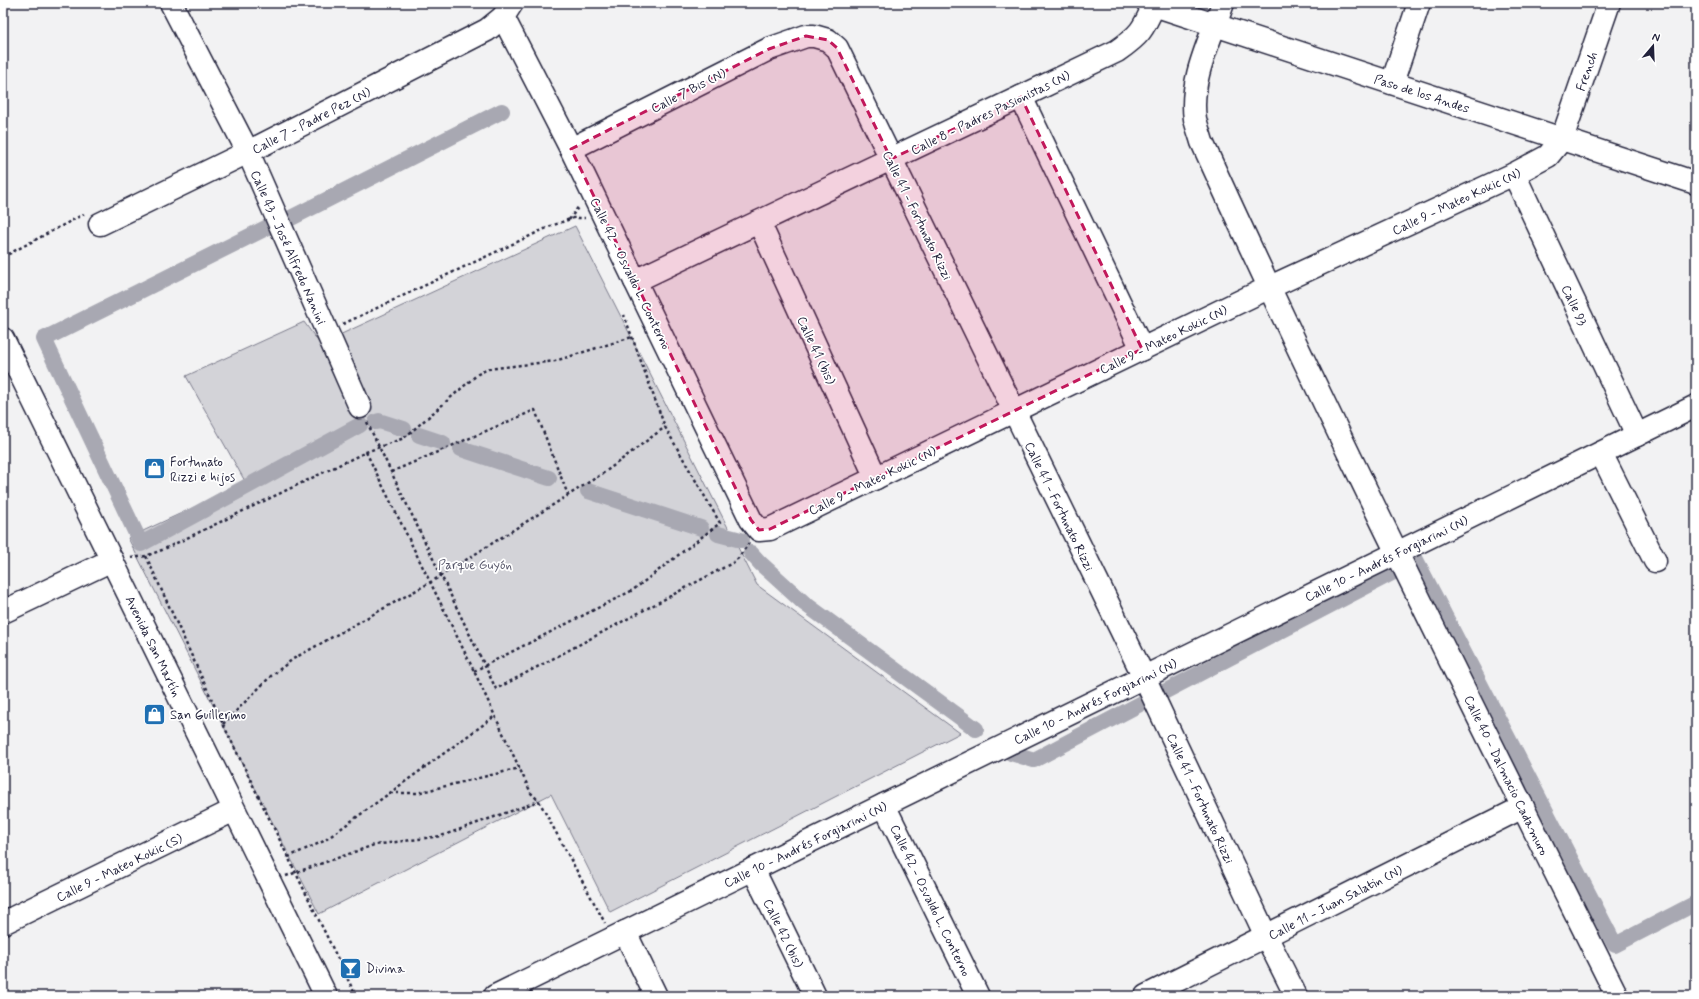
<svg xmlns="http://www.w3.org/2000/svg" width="1699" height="999" font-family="Mynerve,sans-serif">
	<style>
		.green { fill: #d3d3d8; stroke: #7a7a8a }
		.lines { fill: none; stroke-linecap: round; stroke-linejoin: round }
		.canal { stroke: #a8a8b2; stroke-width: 16 }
		.minor-casing { stroke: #22223b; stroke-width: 25 }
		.major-casing { stroke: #22223b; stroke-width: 25 }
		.path { stroke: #22223b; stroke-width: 2.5; stroke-dasharray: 3 3; stroke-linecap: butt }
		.minor { stroke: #fff; stroke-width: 22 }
		.major { stroke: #fff; stroke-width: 22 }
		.marked { fill: #c2185b; fill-opacity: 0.2; stroke: #c2185b; stroke-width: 3; stroke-dasharray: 8 5; stroke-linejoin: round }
		.labels { text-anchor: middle; stroke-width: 3.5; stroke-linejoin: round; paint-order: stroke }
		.street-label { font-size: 13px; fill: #22223b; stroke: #fff }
		.poi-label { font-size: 13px; fill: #22223b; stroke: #fff; text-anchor: start }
		.park-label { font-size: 13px; fill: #57576a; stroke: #fff }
	</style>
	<rect width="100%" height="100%" fill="#f2f2f3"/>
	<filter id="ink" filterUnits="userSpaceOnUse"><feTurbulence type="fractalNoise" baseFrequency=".025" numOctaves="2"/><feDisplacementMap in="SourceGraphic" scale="8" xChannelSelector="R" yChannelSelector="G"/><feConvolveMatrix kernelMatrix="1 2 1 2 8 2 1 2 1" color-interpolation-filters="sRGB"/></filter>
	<g filter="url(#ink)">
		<!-- green -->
		<polygon class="green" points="575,226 757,585 960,733 610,912 551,794 319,914 128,538 246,483 186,376 304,322 320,344"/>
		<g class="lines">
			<!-- canal -->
			<g class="canal">
				<polyline points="291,218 502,111"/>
				<polyline points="270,226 44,339 141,544 360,425"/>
				<polyline points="376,422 379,421 404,429"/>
				<polyline points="419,435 443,443"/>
				<polyline points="461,449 549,478"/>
				<polyline points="588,491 701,528"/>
				<polyline points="718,534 741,540"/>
				<polyline points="751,553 760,563 804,603 976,729"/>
				<polyline points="1414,561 1416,560 1615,945 1696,903"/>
				<polyline points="1164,692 1392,573"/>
				<polyline points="1011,753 1034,760 1142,703"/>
			</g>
			<defs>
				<g id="minor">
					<polyline points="171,3 248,152 360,407"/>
					<polyline points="1148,3 1696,183"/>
					<path d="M1223,3C1211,39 1189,79 1195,119C1197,127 1200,135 1202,142C1333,430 1476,713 1617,996"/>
					<polyline points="503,17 571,149 751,520 759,530 770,529 1268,288 1514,174 1548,156 1562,139 1609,3"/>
					<polyline points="1392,83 1419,3"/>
					<polyline points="1021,97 1142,349"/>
					<polyline points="571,149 769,49 806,36 814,36 828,40 837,48 1144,677 1266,936 1296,996"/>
					<polyline points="1514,174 1637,435"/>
					<polyline points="759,222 876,478"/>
					<polyline points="100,224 248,152 487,30 503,17 512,3"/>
					<path d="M635,281L1117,51C1140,35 1143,30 1154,5"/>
					<polyline points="1601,453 1655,561"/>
					<polyline points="3,612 112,560"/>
					<polyline points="884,805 978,996"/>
					<polyline points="753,869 815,996"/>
					<polyline points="3,923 234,810"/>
					<polyline points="625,932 656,996"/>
					<polyline points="495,996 1696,406"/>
					<polyline points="1146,996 1523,807"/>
				</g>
				<polyline id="major" points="3,339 326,996"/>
			</defs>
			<!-- minor casing -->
			<use href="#minor" class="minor-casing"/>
			<!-- major casing -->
			<use href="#major" class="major-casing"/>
			<!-- path -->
			<g class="path">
				<polyline points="569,220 579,206"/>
				<polyline points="3,257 84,214"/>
				<polyline points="343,324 551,226 573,218 585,218"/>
				<polyline points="367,422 496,689 736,561 749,543"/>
				<polyline points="366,452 474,671 531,793 539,801 605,923"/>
				<polyline points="391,472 535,410 568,495"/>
				<polyline points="146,556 223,724 356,996"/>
				<polyline points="131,558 146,556 162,550 366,452 404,438 478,374 488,369 555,361 632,337"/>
				<polyline points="474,671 633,590 720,523 665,427 624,315"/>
				<polyline points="223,724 271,676 293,659 431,582 605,472 665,427"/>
				<polyline points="390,793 417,793 520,768"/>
				<polyline points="288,857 324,841 495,716"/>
				<polyline points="286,876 374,845 441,836 539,801"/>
			</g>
			<!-- minor -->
			<use href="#minor" class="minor"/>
			<!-- major -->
			<use href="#major" class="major"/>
		</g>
	</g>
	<!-- marked area -->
	<path class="marked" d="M806,36L828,40L837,48L891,159L1021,97L1142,349L770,529L759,530L751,520L571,149L769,49Z"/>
	<!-- icons -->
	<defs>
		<symbol id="shop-square" viewBox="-11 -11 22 22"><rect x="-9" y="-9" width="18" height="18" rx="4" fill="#1f6fb2" stroke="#fff"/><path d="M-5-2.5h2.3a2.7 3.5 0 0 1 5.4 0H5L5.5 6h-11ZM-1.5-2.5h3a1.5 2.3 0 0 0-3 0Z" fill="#fff"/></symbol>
		<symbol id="bar-square" viewBox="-11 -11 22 22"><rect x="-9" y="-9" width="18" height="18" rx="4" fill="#1f6fb2" stroke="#fff"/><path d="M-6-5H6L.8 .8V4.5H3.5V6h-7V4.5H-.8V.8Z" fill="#fff"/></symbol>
	</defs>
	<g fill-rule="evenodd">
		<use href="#shop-square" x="142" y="456" width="25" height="25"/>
		<use href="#shop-square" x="142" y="702" width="25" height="25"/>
		<use href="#bar-square" x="338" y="956" width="25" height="25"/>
	</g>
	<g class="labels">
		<!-- street labels -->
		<g class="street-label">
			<text transform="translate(1586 71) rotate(-71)" y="5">French</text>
			<text transform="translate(688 90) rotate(-27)" y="5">Calle 7 Bis (N)</text>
			<text transform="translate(1422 93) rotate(18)" y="5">Paso de los Andes</text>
			<text transform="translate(990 112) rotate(-26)" y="5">Calle 8 - Padres Pasionistas (N)</text>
			<text transform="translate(311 120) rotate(-27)" y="5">Calle 7 - Padre Pez (N)</text>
			<text transform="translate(1456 201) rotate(-25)" y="5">Calle 9 - Mateo Kokic (N)</text>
			<text transform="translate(918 215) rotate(64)" y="5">Calle 41 - Fortunato Rizzi</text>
			<text transform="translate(289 247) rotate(66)" y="5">Calle 43 - José Alfredo Nanini</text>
			<text transform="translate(631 273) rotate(64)" y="5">Calle 42 - Osvaldo L. Conterno</text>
			<text transform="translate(1575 305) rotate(65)" y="5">Calle 93</text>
			<text transform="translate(1163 339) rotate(-26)" y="5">Calle 9 - Mateo Kokic (N)</text>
			<text transform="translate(817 350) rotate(65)" y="5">Calle 41 (bis)</text>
			<text transform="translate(872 480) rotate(-26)" y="5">Calle 9 - Mateo Kokic (N)</text>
			<text transform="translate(1060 506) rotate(64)" y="5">Calle 41 - Fortunato Rizzi</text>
			<text transform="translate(1386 558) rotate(-26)" y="5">Calle 10 - Andrés Forgiarini (N)</text>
			<text transform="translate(154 646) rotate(64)" y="5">Avenida San Martín</text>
			<text transform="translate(1095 701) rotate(-26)" y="5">Calle 10 - Andrés Forgiarini (N)</text>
			<text transform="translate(1507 775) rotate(64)" y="5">Calle 40 - Dalmacio Cadamuro</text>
			<text transform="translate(1201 798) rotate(65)" y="5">Calle 41 - Fortunato Rizzi</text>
			<text transform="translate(805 844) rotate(-26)" y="5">Calle 10 - Andrés Forgiarini (N)</text>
			<text transform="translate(119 867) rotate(-26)" y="5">Calle 9 - Mateo Kokic (S)</text>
			<text transform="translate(931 900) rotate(64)" y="5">Calle 42 - Osvaldo L. Conterno</text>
			<text transform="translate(1335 902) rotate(-27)" y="5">Calle 11 - Juan Salatin (N)</text>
			<text transform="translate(784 933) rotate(64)" y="5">Calle 42 (bis)</text>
		</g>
		<!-- poi labels -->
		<g class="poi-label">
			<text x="170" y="466">Fortunato<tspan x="170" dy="15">Rizzi e hijos</tspan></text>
			<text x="170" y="719">San Guillermo</text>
			<text x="366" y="973">Divina</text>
		</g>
		<!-- park labels -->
		<g class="park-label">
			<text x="475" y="569">Parque Guyón</text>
		</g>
	</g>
	<!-- margin -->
	<rect width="1699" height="999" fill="none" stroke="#fff" stroke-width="16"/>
	<rect x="8" y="8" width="1683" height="983" fill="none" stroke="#22223b" stroke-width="1.5" filter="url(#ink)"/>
	<!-- north arrow -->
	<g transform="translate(1653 46) rotate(19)" stroke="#ffffff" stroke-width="3" paint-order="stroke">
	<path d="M0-3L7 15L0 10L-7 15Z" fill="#22223b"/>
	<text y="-6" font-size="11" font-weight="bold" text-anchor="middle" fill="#22223b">N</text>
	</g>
</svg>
